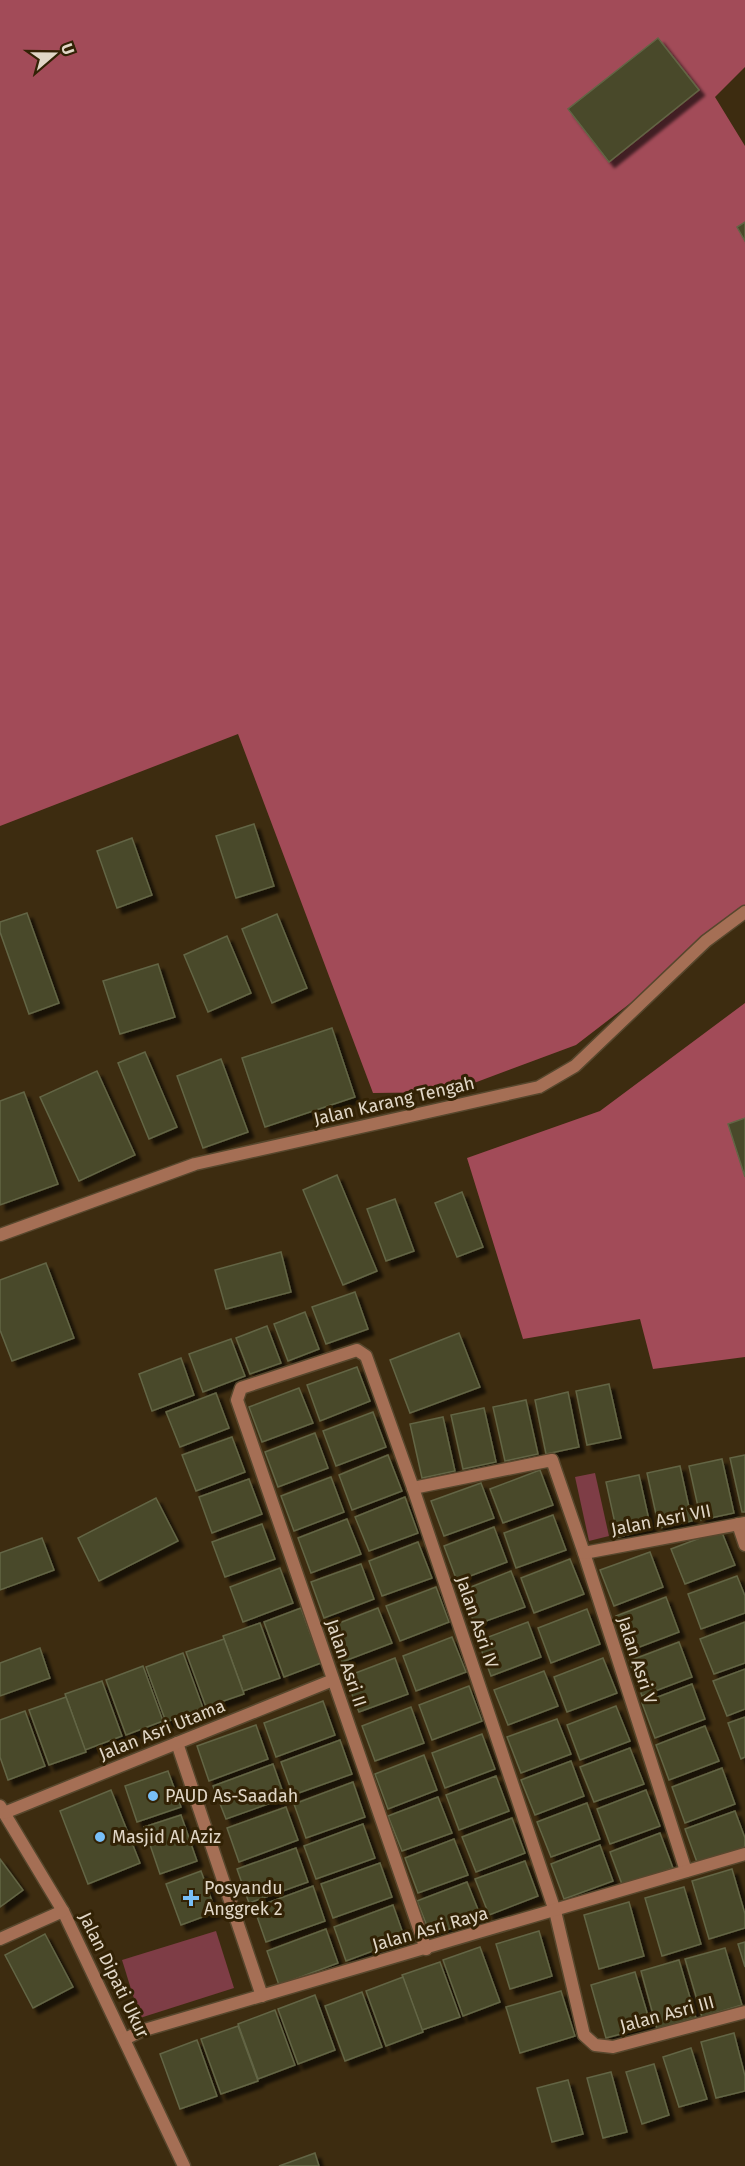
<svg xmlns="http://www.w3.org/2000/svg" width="745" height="2166" font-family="'Fira Sans',sans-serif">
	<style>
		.green { fill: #7e3d46 }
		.forest { fill: #a24b58 }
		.building { fill: #484a2a; stroke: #636545; stroke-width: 1.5; filter: url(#shadow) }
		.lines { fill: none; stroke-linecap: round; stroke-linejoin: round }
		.minor-casing { stroke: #57472d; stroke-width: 15 }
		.minor { stroke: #a56f55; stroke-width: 12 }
		.poi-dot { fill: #78bff7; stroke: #322205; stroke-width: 2 }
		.labels { text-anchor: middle; stroke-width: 6; stroke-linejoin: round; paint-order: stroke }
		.street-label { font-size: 18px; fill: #e1d7c7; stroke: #322205 }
		.poi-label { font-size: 18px; fill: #e1d7c7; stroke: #322205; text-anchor: start }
	</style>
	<defs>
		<filter id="shadow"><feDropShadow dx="5.5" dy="5.5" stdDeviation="1.5" flood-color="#0009"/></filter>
	</defs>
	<rect width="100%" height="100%" fill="#3d2c10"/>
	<!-- green -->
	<g class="green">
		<polygon points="595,1473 609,1536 589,1541 575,1477"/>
		<polygon points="216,1931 234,1988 140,2018 122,1960"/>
	</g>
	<!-- forest -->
	<g class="forest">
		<polygon points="0,0 745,0 745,67 715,97 745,146 745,915 576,1045 450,1092 373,1093 238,734 0,826"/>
		<polygon points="745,1003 745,1357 653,1369 640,1319 523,1339 467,1158 600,1111"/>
	</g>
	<!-- building -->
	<g class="building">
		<polygon points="658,38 699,90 609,162 568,109"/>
		<polygon points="745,222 745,241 737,227"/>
		<polygon points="254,824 274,886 236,898 216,836"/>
		<polygon points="132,838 152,895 117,908 97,851"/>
		<polygon points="27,913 59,1003 29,1014 0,932 0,922"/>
		<polygon points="277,914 307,988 272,1003 242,929"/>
		<polygon points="227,936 251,993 208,1012 184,955"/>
		<polygon points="158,964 175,1017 120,1034 103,981"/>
		<polygon points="332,1028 355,1097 265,1127 242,1058"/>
		<polygon points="145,1052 177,1127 149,1139 118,1063"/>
		<polygon points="221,1059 248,1132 203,1148 177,1076"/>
		<polygon points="97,1071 135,1155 79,1181 40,1097"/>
		<polygon points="24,1092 58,1184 0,1205 0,1101"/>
		<polygon points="745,1118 745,1177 728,1124"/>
		<polygon points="337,1175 377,1271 343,1285 303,1190"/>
		<polygon points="462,1192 483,1247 457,1257 435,1203"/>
		<polygon points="395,1199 414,1251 386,1261 367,1209"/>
		<polygon points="281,1252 291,1292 226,1309 215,1270"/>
		<polygon points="46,1263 74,1338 12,1361 0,1330 0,1280"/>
		<polygon points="355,1292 368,1329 326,1344 312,1307"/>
		<polygon points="305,1312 319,1349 288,1361 274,1324"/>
		<polygon points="267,1326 281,1363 250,1374 236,1338"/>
		<polygon points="459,1333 480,1387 410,1413 390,1360"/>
		<polygon points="231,1339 245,1376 203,1392 189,1354"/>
		<polygon points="181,1358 194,1395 152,1411 139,1374"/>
		<polygon points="357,1367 370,1401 320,1421 307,1385"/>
		<polygon points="609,1384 621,1438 587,1445 576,1391"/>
		<polygon points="299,1388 313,1423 262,1442 249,1407"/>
		<polygon points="568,1392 579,1447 546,1454 535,1400"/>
		<polygon points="216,1393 229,1428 180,1447 166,1412"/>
		<polygon points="526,1400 538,1454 505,1461 493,1407"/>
		<polygon points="484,1408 496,1462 463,1469 451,1415"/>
		<polygon points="373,1412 386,1447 336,1466 323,1431"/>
		<polygon points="443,1417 455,1471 422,1478 410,1424"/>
		<polygon points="315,1433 328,1468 278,1487 265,1452"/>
		<polygon points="232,1437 245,1472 196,1491 182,1455"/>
		<polygon points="388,1455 402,1491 352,1510 339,1475"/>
		<polygon points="745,1455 745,1512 742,1512 730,1458"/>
		<polygon points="722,1459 734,1513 701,1520 689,1466"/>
		<polygon points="680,1466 692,1521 659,1528 647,1473"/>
		<polygon points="540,1470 553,1505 503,1523 490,1489"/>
		<polygon points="639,1475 651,1529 618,1537 606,1482"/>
		<polygon points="331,1477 344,1512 294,1531 281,1496"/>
		<polygon points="249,1479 262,1514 212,1533 199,1497"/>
		<polygon points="481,1483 494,1518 444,1536 431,1501"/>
		<polygon points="405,1497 418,1533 369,1551 355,1517"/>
		<polygon points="156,1498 178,1541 99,1581 78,1538"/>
		<polygon points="553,1515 566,1550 516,1568 504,1533"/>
		<polygon points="347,1519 361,1554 311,1573 298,1538"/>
		<polygon points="262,1524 275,1559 225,1577 212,1542"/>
		<polygon points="494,1527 507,1562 457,1581 444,1546"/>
		<polygon points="721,1530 735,1565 685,1584 671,1549"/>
		<polygon points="42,1538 54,1570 0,1590 0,1553"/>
		<polygon points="418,1542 432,1578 382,1596 369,1561"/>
		<polygon points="650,1552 663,1587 614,1606 600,1570"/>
		<polygon points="570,1559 584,1594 534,1613 521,1578"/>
		<polygon points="361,1564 374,1599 324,1618 311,1582"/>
		<polygon points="280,1568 293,1603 243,1622 230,1587"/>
		<polygon points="511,1571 525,1607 475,1625 461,1591"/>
		<polygon points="737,1576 745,1596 745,1613 701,1629 688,1594"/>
		<polygon points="436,1587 449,1622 400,1641 386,1606"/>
		<polygon points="666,1597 679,1632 629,1651 616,1616"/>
		<polygon points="301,1608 321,1663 284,1677 264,1622"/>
		<polygon points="378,1608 392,1643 342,1662 329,1627"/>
		<polygon points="587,1609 600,1644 551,1663 538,1628"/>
		<polygon points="528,1622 541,1657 491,1676 478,1641"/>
		<polygon points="745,1622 745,1663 714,1674 700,1639"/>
		<polygon points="260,1623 280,1678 243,1691 223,1636"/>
		<polygon points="452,1637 466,1672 416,1691 403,1656"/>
		<polygon points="224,1639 244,1694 206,1707 186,1652"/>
		<polygon points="679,1642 692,1677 642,1696 629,1661"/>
		<polygon points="40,1648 50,1678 0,1696 0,1663"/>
		<polygon points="183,1653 203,1708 166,1722 146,1667"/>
		<polygon points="395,1658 408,1694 359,1712 345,1677"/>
		<polygon points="603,1658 617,1693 567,1712 554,1677"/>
		<polygon points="143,1666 163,1721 126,1735 106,1680"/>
		<polygon points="745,1669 745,1709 727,1716 713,1681"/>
		<polygon points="544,1671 558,1706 508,1725 494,1690"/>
		<polygon points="102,1681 122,1736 85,1750 65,1694"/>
		<polygon points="692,1684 705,1719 655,1738 642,1703"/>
		<polygon points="469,1686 482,1721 432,1740 419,1705"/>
		<polygon points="66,1697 86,1752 49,1765 29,1710"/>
		<polygon points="323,1701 335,1735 276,1757 264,1723"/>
		<polygon points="616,1706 630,1741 580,1760 567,1725"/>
		<polygon points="411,1707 424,1743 375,1761 362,1726"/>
		<polygon points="25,1711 45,1766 8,1780 0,1757 0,1720"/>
		<polygon points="745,1717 745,1757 741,1759 728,1723"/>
		<polygon points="557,1719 571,1754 521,1773 507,1737"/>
		<polygon points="256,1725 268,1759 209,1781 197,1746"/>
		<polygon points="705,1726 719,1761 669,1780 656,1745"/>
		<polygon points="482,1734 495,1769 445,1788 432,1753"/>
		<polygon points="340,1740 352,1774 293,1795 281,1762"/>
		<polygon points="630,1748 644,1784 594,1802 580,1767"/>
		<polygon points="424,1755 437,1790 388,1809 375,1774"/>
		<polygon points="571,1761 584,1796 535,1815 521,1780"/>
		<polygon points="273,1764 285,1798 226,1819 213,1786"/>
		<polygon points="722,1768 735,1804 685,1823 672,1787"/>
		<polygon points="168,1771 181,1807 137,1822 125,1786"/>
		<polygon points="496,1776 509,1811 459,1830 446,1795"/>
		<polygon points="353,1782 365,1817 306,1838 294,1804"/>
		<polygon points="111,1790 140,1863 88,1884 60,1811"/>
		<polygon points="646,1790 660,1826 610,1844 597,1809"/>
		<polygon points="438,1797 452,1833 402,1851 388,1816"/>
		<polygon points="587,1803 600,1839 551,1857 537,1822"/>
		<polygon points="286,1807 298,1840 239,1862 227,1828"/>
		<polygon points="735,1811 745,1838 745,1847 698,1865 685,1829"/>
		<polygon points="181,1815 197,1861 160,1874 144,1827"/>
		<polygon points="512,1818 525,1853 476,1872 462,1837"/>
		<polygon points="363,1824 375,1858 316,1879 304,1846"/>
		<polygon points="660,1833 673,1868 623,1887 610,1852"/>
		<polygon points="454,1839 468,1875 418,1893 405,1858"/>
		<polygon points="600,1845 613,1881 564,1899 551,1864"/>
		<polygon points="296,1848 308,1882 249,1903 237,1869"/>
		<polygon points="0,1859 23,1890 0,1907"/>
		<polygon points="525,1861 538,1896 489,1915 475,1879"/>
		<polygon points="380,1863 392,1897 333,1918 321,1884"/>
		<polygon points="732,1869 745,1914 745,1928 709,1939 692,1881"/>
		<polygon points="201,1871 216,1912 181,1925 166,1884"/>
		<polygon points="467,1882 481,1917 431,1936 417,1901"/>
		<polygon points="313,1886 325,1921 266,1942 254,1908"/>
		<polygon points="684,1887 701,1944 662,1956 645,1898"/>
		<polygon points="629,1902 644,1956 599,1969 584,1915"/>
		<polygon points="393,1905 405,1939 346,1961 334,1927"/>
		<polygon points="326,1929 338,1963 279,1985 267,1951"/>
		<polygon points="539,1931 552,1976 510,1989 496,1944"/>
		<polygon points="45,1934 73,1987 33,2008 5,1955"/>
		<polygon points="745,1942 745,1967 738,1944"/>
		<polygon points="480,1947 500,2002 463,2016 443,1960"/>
		<polygon points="725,1948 742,2005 702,2017 685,1959"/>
		<polygon points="679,1960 696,2018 657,2029 641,1971"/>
		<polygon points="440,1962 460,2017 422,2030 402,1975"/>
		<polygon points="635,1972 651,2026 606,2038 591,1985"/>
		<polygon points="403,1977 423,2032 386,2046 366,1991"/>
		<polygon points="561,1991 575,2036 520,2053 506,2007"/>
		<polygon points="362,1992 382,2047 345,2061 325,2006"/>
		<polygon points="315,1995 335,2050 298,2064 278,2009"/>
		<polygon points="275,2010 295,2065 258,2079 238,2024"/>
		<polygon points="238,2026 258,2081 221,2094 201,2039"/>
		<polygon points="734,2033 745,2076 745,2091 716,2098 701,2042"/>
		<polygon points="197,2040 217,2096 180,2109 160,2054"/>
		<polygon points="691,2048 707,2099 679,2107 663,2057"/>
		<polygon points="654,2064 669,2115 642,2124 626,2072"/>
		<polygon points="611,2072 627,2132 603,2138 587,2078"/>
		<polygon points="568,2080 583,2134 552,2142 537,2088"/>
		<polygon points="315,2153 319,2166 279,2166"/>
	</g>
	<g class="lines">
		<defs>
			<g id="minor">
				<polyline points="0,1235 195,1164 539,1087 575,1066 706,941 745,912"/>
				<polyline points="413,1488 552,1460 584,1553 686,1871"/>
				<polyline points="738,1524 745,1545"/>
				<polyline points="584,1553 745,1523"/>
				<polyline points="177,1743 262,1996"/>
				<polyline points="0,1806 63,1911 184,2166"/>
				<polyline points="4,1813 333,1680"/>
				<polyline points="0,1939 63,1911"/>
				<polyline points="426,1949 237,1400 241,1388 357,1350 366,1356 413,1488 555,1911 584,2035 595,2045 613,2047 745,2012"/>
				<polyline points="125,2039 141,2031 745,1854"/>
			</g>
		</defs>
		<!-- minor casing -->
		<use href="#minor" class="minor-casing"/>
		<!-- minor -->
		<use href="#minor" class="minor"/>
	</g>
	<!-- markers -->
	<g class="poi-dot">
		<circle cx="153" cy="1796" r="6"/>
		<circle cx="100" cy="1837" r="6"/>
		<path d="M188 1889h6v6h6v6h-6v6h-6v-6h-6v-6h6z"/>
	</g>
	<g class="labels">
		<!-- street labels -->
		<g class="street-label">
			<text transform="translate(394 1101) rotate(-13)" y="6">Jalan Karang Tengah</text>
			<text transform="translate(661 1520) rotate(-11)" y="6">Jalan Asri VII</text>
			<text transform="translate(477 1622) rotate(71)" y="6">Jalan Asri IV</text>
			<text transform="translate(637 1660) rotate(72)" y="6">Jalan Asri V</text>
			<text transform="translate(346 1663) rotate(71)" y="6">Jalan Asri II</text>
			<text transform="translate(162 1730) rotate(-22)" y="6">Jalan Asri Utama</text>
			<text transform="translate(430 1929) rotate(-16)" y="6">Jalan Asri Raya</text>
			<text transform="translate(114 1975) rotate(64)" y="6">Jalan Dipati Ukur</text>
			<text transform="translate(667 2014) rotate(-15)" y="6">Jalan Asri III</text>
		</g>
		<!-- poi labels -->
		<g class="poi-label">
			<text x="165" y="1802">PAUD As-Saadah</text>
			<text x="112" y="1843">Masjid Al Aziz</text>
			<text x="204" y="1894">Posyandu<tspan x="204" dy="21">Anggrek 2</tspan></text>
		</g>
	</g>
	<!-- north arrow -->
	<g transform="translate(54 54) rotate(70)" stroke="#322205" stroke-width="4.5" paint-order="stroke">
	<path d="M0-4.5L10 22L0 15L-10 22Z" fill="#e1d7c7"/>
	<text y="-9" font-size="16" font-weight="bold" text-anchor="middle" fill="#e1d7c7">U</text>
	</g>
</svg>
